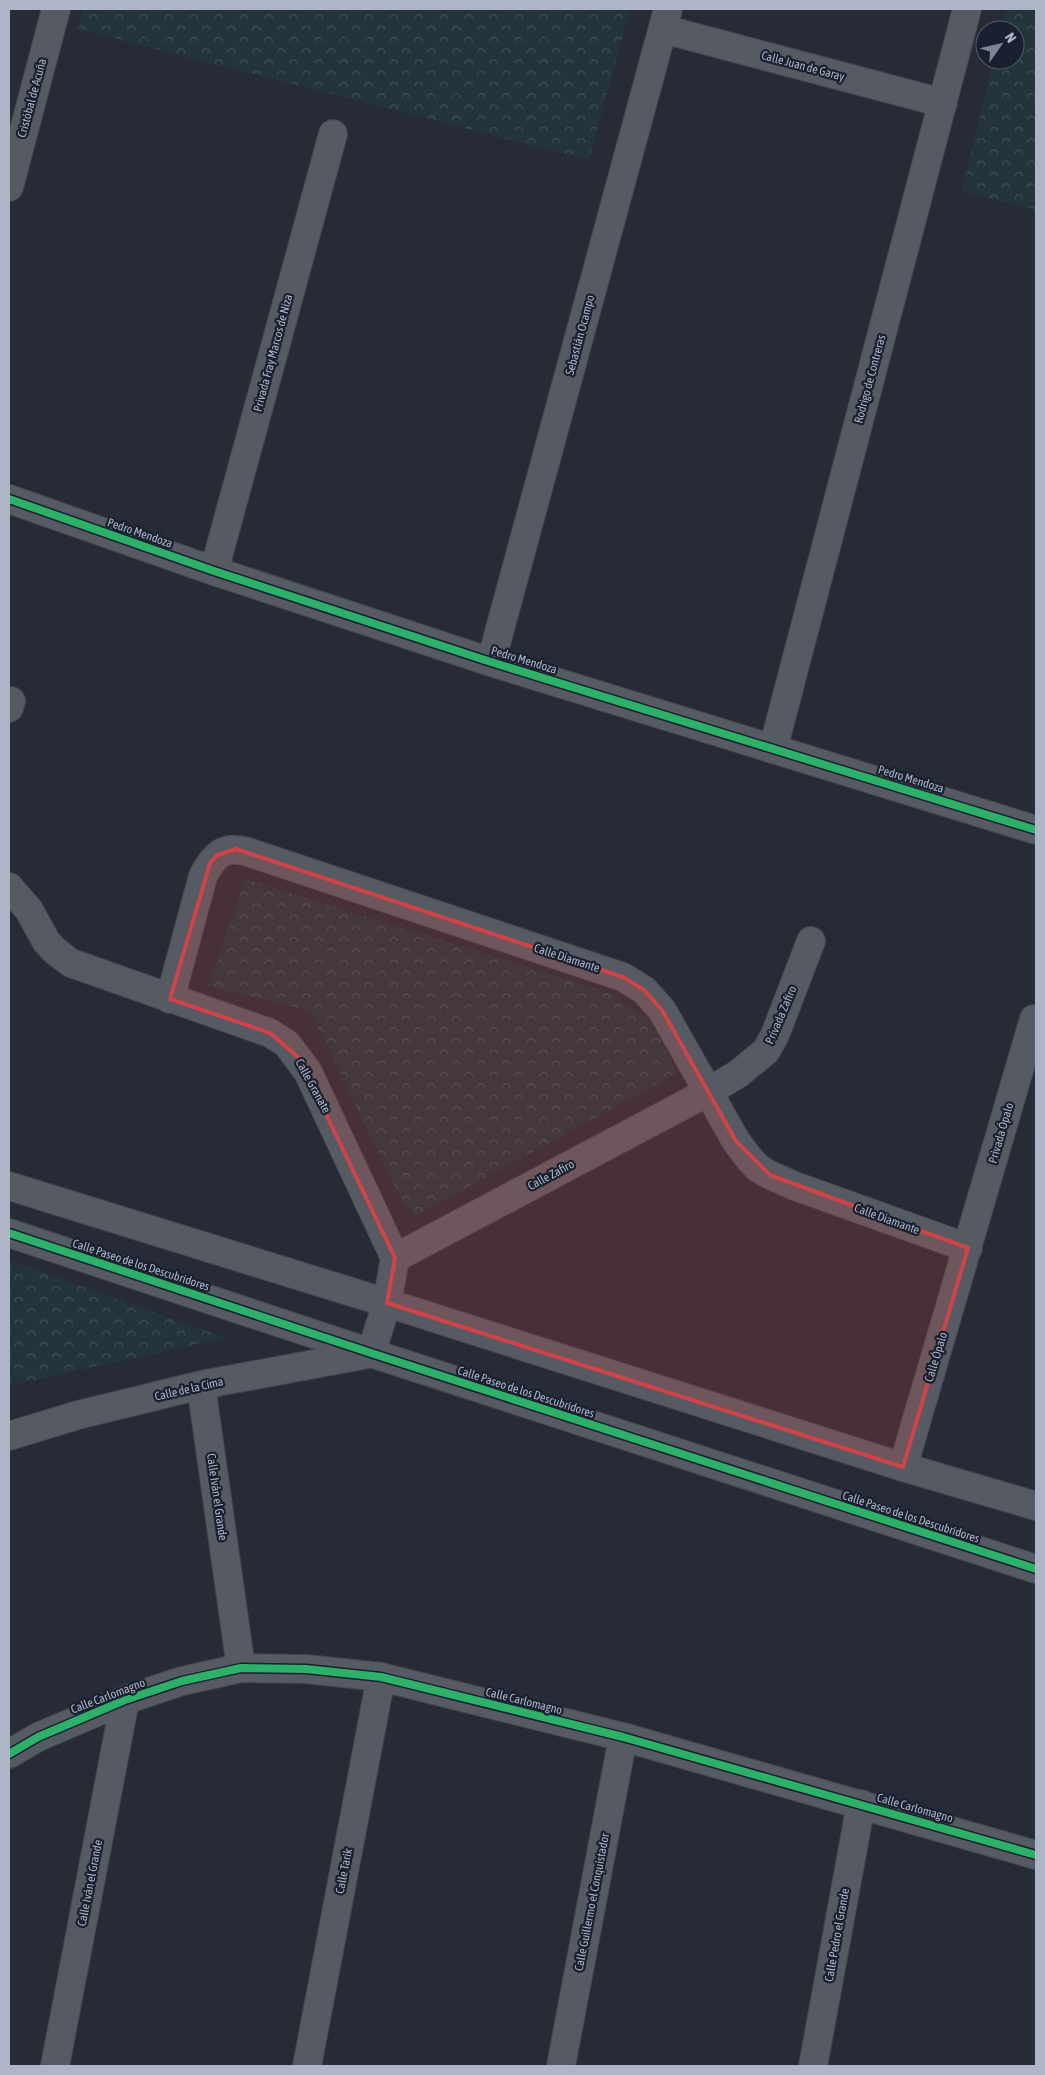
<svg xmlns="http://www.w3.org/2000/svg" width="1045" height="2075" font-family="'Asap Condensed',sans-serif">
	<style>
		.park { fill: url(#park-crowns) }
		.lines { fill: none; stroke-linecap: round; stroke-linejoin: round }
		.minor-casing { stroke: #42464e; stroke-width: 30 }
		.minor { stroke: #565a62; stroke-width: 28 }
		.cycleway-casing { stroke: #19202f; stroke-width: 11 }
		.cycleway { stroke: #2db169; stroke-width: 8 }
		.marked { fill: #ce4448; fill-opacity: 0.2; stroke: #ce4448; stroke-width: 4; stroke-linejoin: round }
		.labels { text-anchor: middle; stroke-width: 4.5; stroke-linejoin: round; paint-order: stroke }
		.street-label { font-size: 12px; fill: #aeb5c7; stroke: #19202f }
	</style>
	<defs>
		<pattern id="park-crowns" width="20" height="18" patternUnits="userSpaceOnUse" patternTransform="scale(1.25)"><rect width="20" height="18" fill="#23353b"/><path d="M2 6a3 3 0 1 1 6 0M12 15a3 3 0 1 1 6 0" fill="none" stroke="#405056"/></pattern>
	</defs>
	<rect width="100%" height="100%" fill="#262b35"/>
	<!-- park -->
	<g class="park">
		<polygon points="83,9 630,9 589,160 78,29"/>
		<polygon points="1006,9 1036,9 1036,210 962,191 994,60 1015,60 1015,30 1001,30"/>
		<polygon points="245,879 605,991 651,1020 677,1073 416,1216 403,1204 310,1011 207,986 216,964"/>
		<polygon points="9,1260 226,1338 12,1385 9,1383"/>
	</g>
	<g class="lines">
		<defs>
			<g id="minor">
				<polyline points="663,29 943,103"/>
				<polyline points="9,187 56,9"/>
				<polyline points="9,499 214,571 491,662 1036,830"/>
				<polyline points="214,571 333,134"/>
				<polyline points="491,662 668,9"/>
				<polyline points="9,708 11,701"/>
				<polyline points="773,749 967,9"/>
				<polyline points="9,887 29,910 46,941 55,951 71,963 270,1033 287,1044 308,1072 395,1258 387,1303 371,1353"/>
				<path d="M170,999L203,876C214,855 223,845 248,852L623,977L644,990L662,1010L736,1141L748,1157L758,1168L770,1175L795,1186L968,1248"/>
				<polyline points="9,1186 387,1303 903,1467 1036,1506"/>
				<polyline points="9,1233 371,1353 1036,1569"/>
				<polyline points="395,1258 708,1092 738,1074 766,1051 775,1035 811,941"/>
				<polyline points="201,1385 241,1668"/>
				<polyline points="9,1436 78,1415 201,1385 368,1354"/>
				<polyline points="903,1467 1034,1019"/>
				<polyline points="9,1754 38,1737 125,1700 182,1681 241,1668 306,1669 381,1677 623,1737 1036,1855"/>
				<polyline points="55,2066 125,1700"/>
				<polyline points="307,2066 381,1677"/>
				<polyline points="561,2066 623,1737"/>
				<polyline points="813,2066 861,1804"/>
			</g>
		</defs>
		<!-- minor casing -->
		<use href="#minor" class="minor-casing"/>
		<!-- minor -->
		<use href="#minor" class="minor"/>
		<defs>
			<g id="cycleway">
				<polyline points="9,499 214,571 491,662 1036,830"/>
				<polyline points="9,1233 371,1353 1036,1569"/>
				<polyline points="9,1754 38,1737 125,1700 182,1681 241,1668 306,1669 381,1677 623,1737 1036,1855"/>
			</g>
		</defs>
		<!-- cycleway casing -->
		<use href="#cycleway" class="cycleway-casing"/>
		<!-- cycleway -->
		<use href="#cycleway" class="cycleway"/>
	</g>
	<!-- marked area -->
	<path class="marked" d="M236,849L623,977L644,990L662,1010L736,1141L770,1175L968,1248L903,1467L387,1303L395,1258L299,1058L270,1033L170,999L210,863L217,855Z"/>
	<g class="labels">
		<!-- street labels -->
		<g class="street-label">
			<text transform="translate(803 66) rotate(15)" y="4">Calle Juan de Garay</text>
			<text transform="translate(32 98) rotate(-75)" y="4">Cristóbal de Acuña</text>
			<text transform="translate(580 335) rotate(-75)" y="4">Sebastián Ocampo</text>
			<text transform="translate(273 353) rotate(-75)" y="4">Privada Fray Marcos de Niza</text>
			<text transform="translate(870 379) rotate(-75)" y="4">Rodrigo de Contreras</text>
			<text transform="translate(140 533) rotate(19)" y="4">Pedro Mendoza</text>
			<text transform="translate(524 660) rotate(17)" y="4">Pedro Mendoza</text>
			<text transform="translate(911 779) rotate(17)" y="4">Pedro Mendoza</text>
			<text transform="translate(567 958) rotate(18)" y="4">Calle Diamante</text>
			<text transform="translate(781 1015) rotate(-67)" y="4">Privada Zafiro</text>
			<text transform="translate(313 1086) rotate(61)" y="4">Calle Granate</text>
			<text transform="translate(1001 1133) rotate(-74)" y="4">Privada Ópalo</text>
			<text transform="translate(551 1175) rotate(-28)" y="4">Calle Zafiro</text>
			<text transform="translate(887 1219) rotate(20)" y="4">Calle Diamante</text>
			<text transform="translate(141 1265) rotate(18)" y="4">Calle Paseo de los Descubridores</text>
			<text transform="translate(936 1357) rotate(-73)" y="4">Calle Ópalo</text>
			<text transform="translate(189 1389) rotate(-13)" y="4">Calle de la Cima</text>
			<text transform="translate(526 1392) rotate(18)" y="4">Calle Paseo de los Descubridores</text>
			<text transform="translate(217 1497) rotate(82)" y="4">Calle Iván el Grande</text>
			<text transform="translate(911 1517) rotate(18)" y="4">Calle Paseo de los Descubridores</text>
			<text transform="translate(108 1696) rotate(-21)" y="4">Calle Carlomagno</text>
			<text transform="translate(524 1701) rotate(14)" y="4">Calle Carlomagno</text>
			<text transform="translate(915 1808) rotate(16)" y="4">Calle Carlomagno</text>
			<text transform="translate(344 1871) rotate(-79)" y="4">Calle Tarik</text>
			<text transform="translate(90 1883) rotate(-79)" y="4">Calle Iván el Grande</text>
			<text transform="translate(592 1902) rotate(-79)" y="4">Calle Guillermo el Conquistador</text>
			<text transform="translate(837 1935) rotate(-80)" y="4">Calle Pedro el Grande</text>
		</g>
	</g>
	<!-- border -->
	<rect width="1045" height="2075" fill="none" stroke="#aeb5c7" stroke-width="20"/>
	<!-- north arrow -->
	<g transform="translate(1000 45) rotate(56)"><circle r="24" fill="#19202f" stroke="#555c6c"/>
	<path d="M0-4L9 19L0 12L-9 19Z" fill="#7e8594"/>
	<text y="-8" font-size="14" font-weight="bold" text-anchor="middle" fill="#aeb5c7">N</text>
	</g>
</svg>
